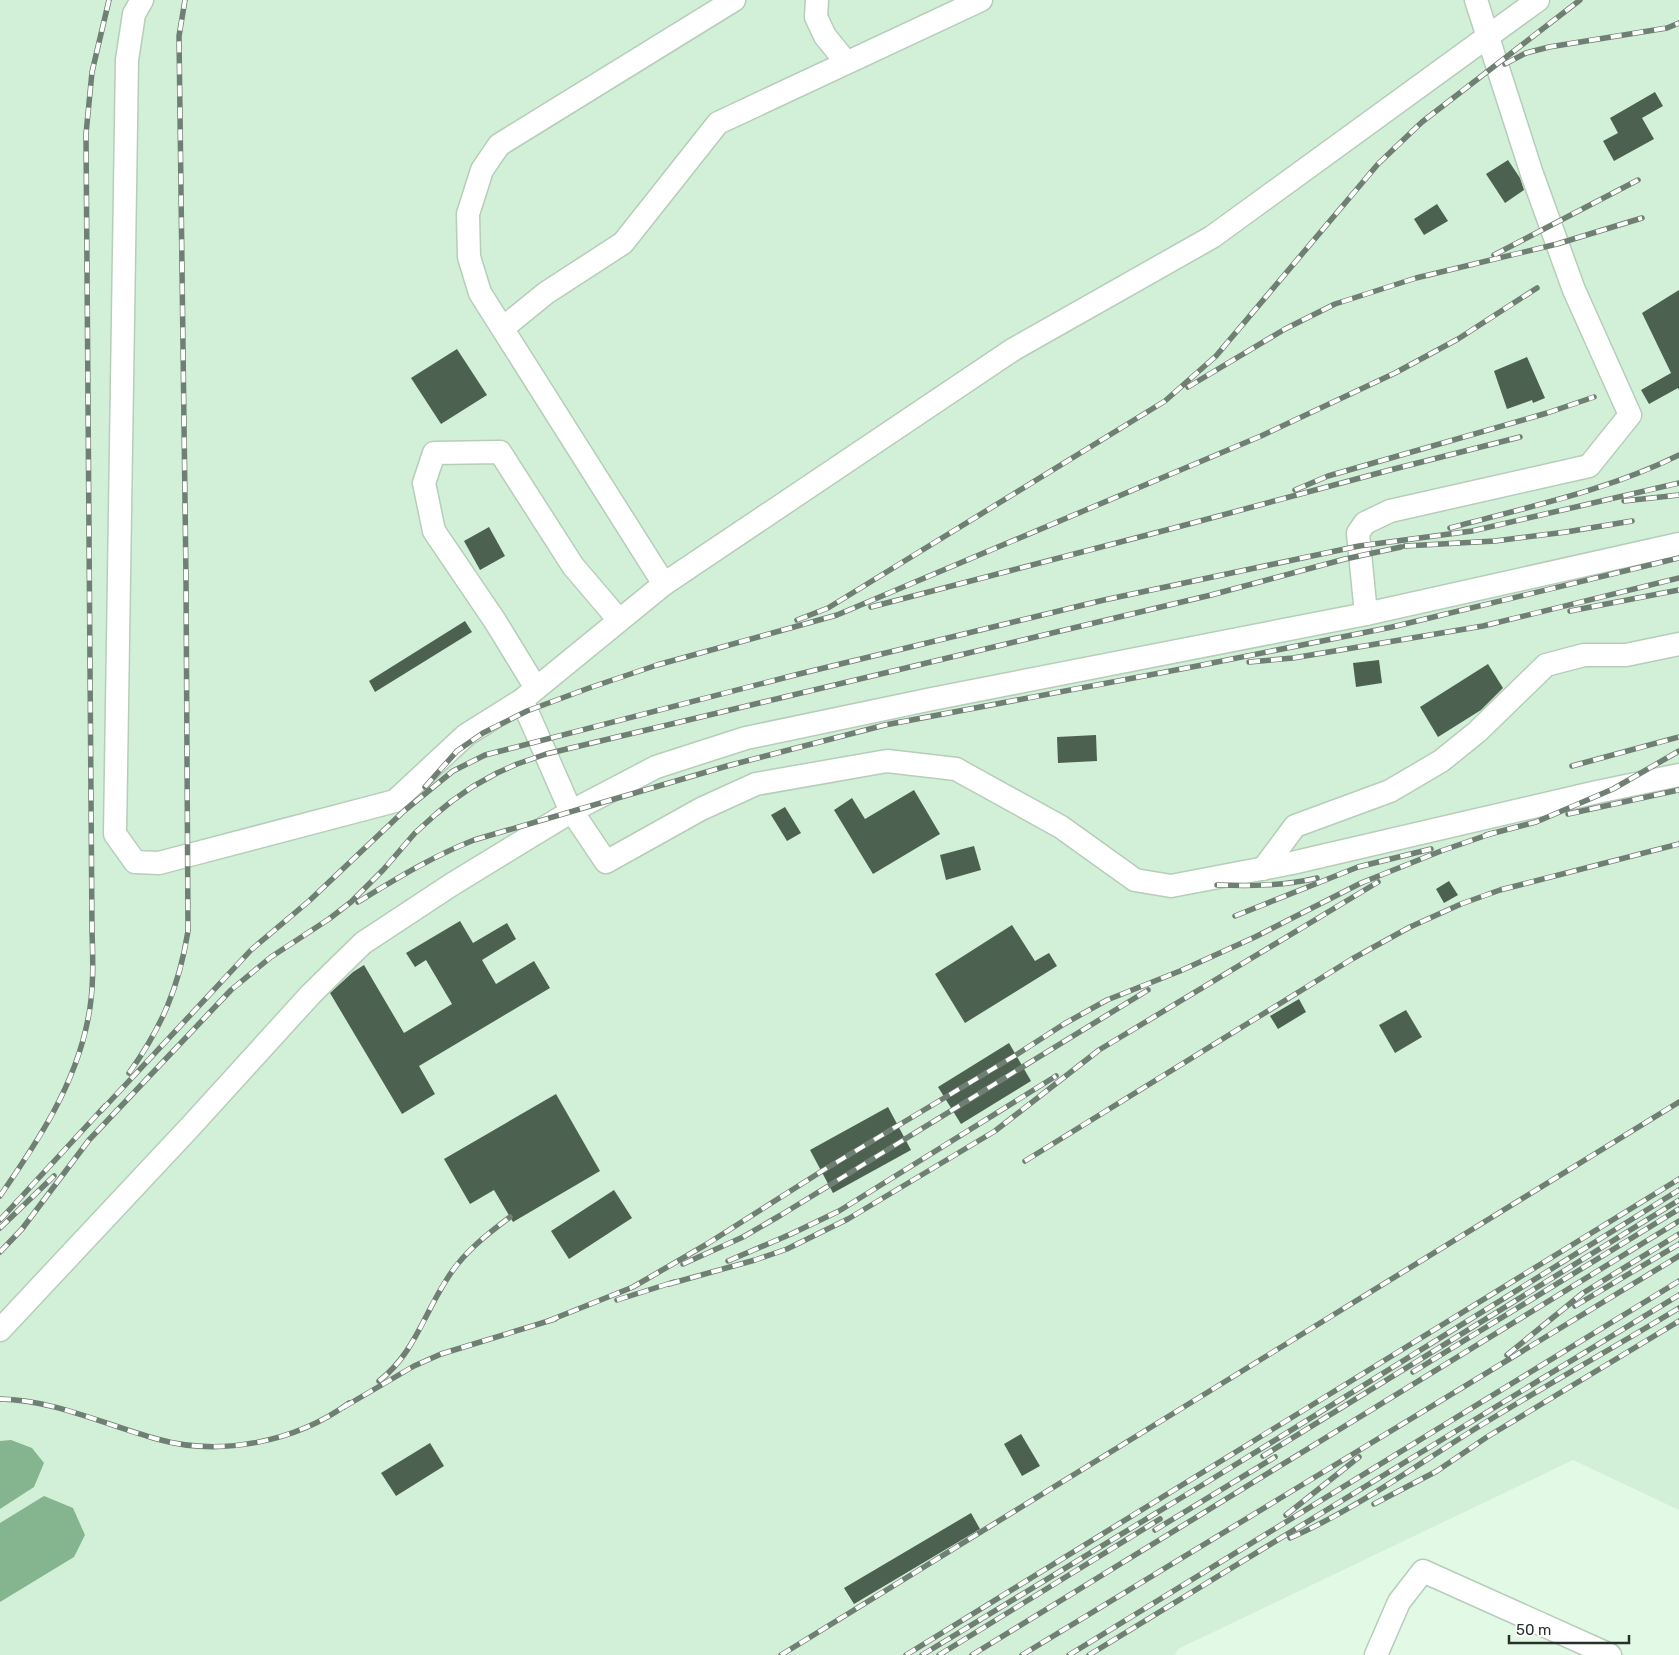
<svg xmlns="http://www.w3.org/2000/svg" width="1679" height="1655" font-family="Rubik,sans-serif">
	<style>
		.built { fill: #d2f0d7 }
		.water { fill: #85b58e }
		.building { fill: #4d6151 }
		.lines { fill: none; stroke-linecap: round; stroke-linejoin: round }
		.minor-casing { stroke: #b6cdba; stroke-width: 25 }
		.minor { stroke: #fff; stroke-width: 22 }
		.rail-casing { stroke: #707f73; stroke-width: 5.5 }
		.rail { stroke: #fff; stroke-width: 4; stroke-dasharray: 11; stroke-linecap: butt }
	</style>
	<rect width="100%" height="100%" fill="#e1f9e5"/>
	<!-- built -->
	<polygon class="built" points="0,0 1679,0 1679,1510 1573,1460 1178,1649 1175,1655 0,1655"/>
	<!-- water -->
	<g class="water">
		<polygon points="11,1440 32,1448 44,1463 34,1487 0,1509 0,1441"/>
		<polygon points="44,1496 73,1508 85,1535 74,1557 0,1602 0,1523"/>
	</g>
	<!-- building -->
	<g class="building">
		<polygon points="1655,92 1663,106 1642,118 1654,139 1614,161 1603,141 1618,133 1610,118"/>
		<polygon points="1508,160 1520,178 1524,190 1505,203 1486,174"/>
		<polygon points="1437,204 1448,221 1424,235 1414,219"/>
		<polygon points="1679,290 1679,390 1678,388 1649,404 1641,390 1671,373 1642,313"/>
		<polygon points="457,349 487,395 441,424 411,378"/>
		<polygon points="1527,357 1545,398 1533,403 1532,400 1507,409 1494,371"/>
		<polygon points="489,527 505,556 480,570 464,541"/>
		<polygon points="465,621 472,632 375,692 369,681"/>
		<polygon points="1379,660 1382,683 1356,687 1353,663"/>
		<polygon points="1488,664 1503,688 1481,710 1438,737 1420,707"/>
		<polygon points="1096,735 1097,761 1058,763 1057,737"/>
		<polygon points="914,790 940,834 873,874 834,810 852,798 865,819"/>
		<polygon points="785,807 801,833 787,841 771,815"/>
		<polygon points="974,846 981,870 946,880 940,855"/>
		<polygon points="1449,881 1458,895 1444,903 1436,889"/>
		<polygon points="460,921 473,943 507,923 516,939 482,960 496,984 534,961 550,988 419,1066 435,1094 402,1114 330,993 353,972 364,965 404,1033 452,1004 426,960 415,967 406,953"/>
		<polygon points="1012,925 1035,961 1049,953 1057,966 965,1023 935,974"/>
		<polygon points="1299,999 1306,1012 1278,1029 1270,1016"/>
		<polygon points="1406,1010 1422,1037 1395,1053 1379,1025"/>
		<polygon points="1009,1043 1031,1081 961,1124 938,1087"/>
		<polygon points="556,1094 600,1171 513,1222 494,1190 470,1204 444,1159"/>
		<polygon points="888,1107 911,1150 833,1193 810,1150"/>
		<polygon points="614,1190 632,1218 569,1259 551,1231"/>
		<polygon points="1021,1434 1040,1466 1022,1476 1004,1444"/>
		<polygon points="430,1443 444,1466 396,1496 381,1473"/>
		<polygon points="971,1513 980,1529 854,1604 844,1588"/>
	</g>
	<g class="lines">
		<defs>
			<g id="minor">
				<polyline points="142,0 134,14 127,60 115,834 135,862 159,863 395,801 466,735 522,700 664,584 1014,349 1212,237 1538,0"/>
				<polyline points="817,0 816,17 825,36 846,62"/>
				<polyline points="1476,0 1532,174 1574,290 1630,415 1589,466 1390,511 1365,523 1358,533 1366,614 1679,544"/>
				<polyline points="503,328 546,293 623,243 718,123 981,0"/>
				<polyline points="664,584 480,293 469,257 468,214 482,170 499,145 734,0"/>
				<polyline points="536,688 495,621 434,531 424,483 434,453 500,452 573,566 619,620"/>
				<polyline points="522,700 569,807 606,862 701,809 756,784 887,761 956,769 1061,827 1135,880 1171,886 1292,863 1597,792 1679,775"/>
				<polyline points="1263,869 1295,826 1390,791 1441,761 1477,732 1546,665 1584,655 1626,655 1679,644"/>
				<polyline points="0,1330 191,1126 311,994 363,943 451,885 572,811 656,767 746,738 932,699 1366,614"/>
				<polyline points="1376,1655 1399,1602 1423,1571 1610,1655"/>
			</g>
		</defs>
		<!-- minor casing -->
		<use href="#minor" class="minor-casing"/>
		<!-- minor -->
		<use href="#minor" class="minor"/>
		<defs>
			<g id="rail">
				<polyline points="1505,64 1526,53 1549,47 1667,28 1679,23"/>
				<polyline points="1494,255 1638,180"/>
				<polyline points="1188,387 1285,329 1335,304 1416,278 1557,244 1642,218"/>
				<polyline points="1295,490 1328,476 1547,413 1594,397"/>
				<polyline points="1624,501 1679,495"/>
				<path d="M1450,528C1527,507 1607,491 1679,455"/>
				<polyline points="1405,546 1495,541 1566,532 1632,521"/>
				<polyline points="871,607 1174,528 1390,470 1520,437"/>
				<polyline points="1570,611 1679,590"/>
				<polyline points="797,620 828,608 1165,401 1216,356 1378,164 1422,122 1580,0"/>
				<polyline points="1249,662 1293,658 1483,626 1679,578"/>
				<polyline points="1572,766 1679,737"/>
				<polyline points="425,787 457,751 483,733 527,711 589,688 657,665 837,615 1261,436 1395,373 1458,339 1537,288"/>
				<polyline points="1568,814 1679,790"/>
				<polyline points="1486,835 1536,822 1613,789 1679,751"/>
				<path d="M1217,885C1251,886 1284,886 1317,878"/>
				<path d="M358,902C396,879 433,856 474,840L727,766L885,725L1197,666L1392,627L1679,558"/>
				<polyline points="1235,916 1358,867 1431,849"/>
				<path d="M129,1073C162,1027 179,987 188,931L186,578L179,36L185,0"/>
				<polyline points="101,1111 251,950 309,901 404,811 453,771 485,755 799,674 1104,600 1359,546 1472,531 1679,483"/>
				<polyline points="1025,1161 1352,959 1410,927 1461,904 1500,890 1679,844"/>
				<path d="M0,1196C38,1141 75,1086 88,1019C94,990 93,960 92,931L86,134L92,72L109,0"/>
				<polyline points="0,1220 105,1106"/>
				<polyline points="0,1228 54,1176"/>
				<polyline points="0,1252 22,1229 89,1140 231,990 271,957 329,919 351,902 383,870 415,833 436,814 452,801 472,787 497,773 517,764 546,754 1211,595 1345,559 1401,547"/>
				<polyline points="728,1261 791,1234 839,1211 1056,1076"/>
				<polyline points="683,1264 743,1237 781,1215 1148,990"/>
				<polyline points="669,1284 755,1260 787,1249 848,1219 995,1131 1099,1050 1378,882"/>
				<polyline points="617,1300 674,1282"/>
				<polyline points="1575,1306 1679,1244"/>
				<polyline points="548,1321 633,1287 707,1244 822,1171 1016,1055 1064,1024 1107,1000 1180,971 1255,937 1361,883 1441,851 1493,833"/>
				<polyline points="1507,1355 1583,1293 1679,1234"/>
				<polyline points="1413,1372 1679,1209"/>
				<path d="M379,1381C414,1354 424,1314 447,1279C463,1253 486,1235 510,1217"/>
				<path d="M0,1399C55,1400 105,1425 157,1439C220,1457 296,1442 349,1403"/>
				<polyline points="344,1407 414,1366 441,1354 555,1319"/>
				<polyline points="1263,1456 1679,1200"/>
				<polyline points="1374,1504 1437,1471 1487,1437 1679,1321"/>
				<polyline points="1286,1515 1359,1457"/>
				<polyline points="1155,1530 1275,1457"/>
				<path d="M1290,1538C1354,1510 1411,1469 1470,1432C1539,1389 1610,1350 1679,1308"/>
				<polyline points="781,1655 1679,1102"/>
				<polyline points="906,1655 1679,1179"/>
				<polyline points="922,1655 1204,1484 1679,1190"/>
				<polyline points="939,1655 1160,1519"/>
				<polyline points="972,1655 1679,1221"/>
				<polyline points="1022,1655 1679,1256"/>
				<polyline points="1069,1655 1679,1281"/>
				<polyline points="1089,1655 1679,1295"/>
			</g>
		</defs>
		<!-- rail casing -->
		<use href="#rail" class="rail-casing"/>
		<!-- rail -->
		<use href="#rail" class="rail"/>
	</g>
	<!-- scale -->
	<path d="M1509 1635v8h120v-8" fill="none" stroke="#273029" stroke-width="2.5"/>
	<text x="1516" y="1635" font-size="15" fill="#273029" stroke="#ffffff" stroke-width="4" paint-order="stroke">50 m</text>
</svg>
